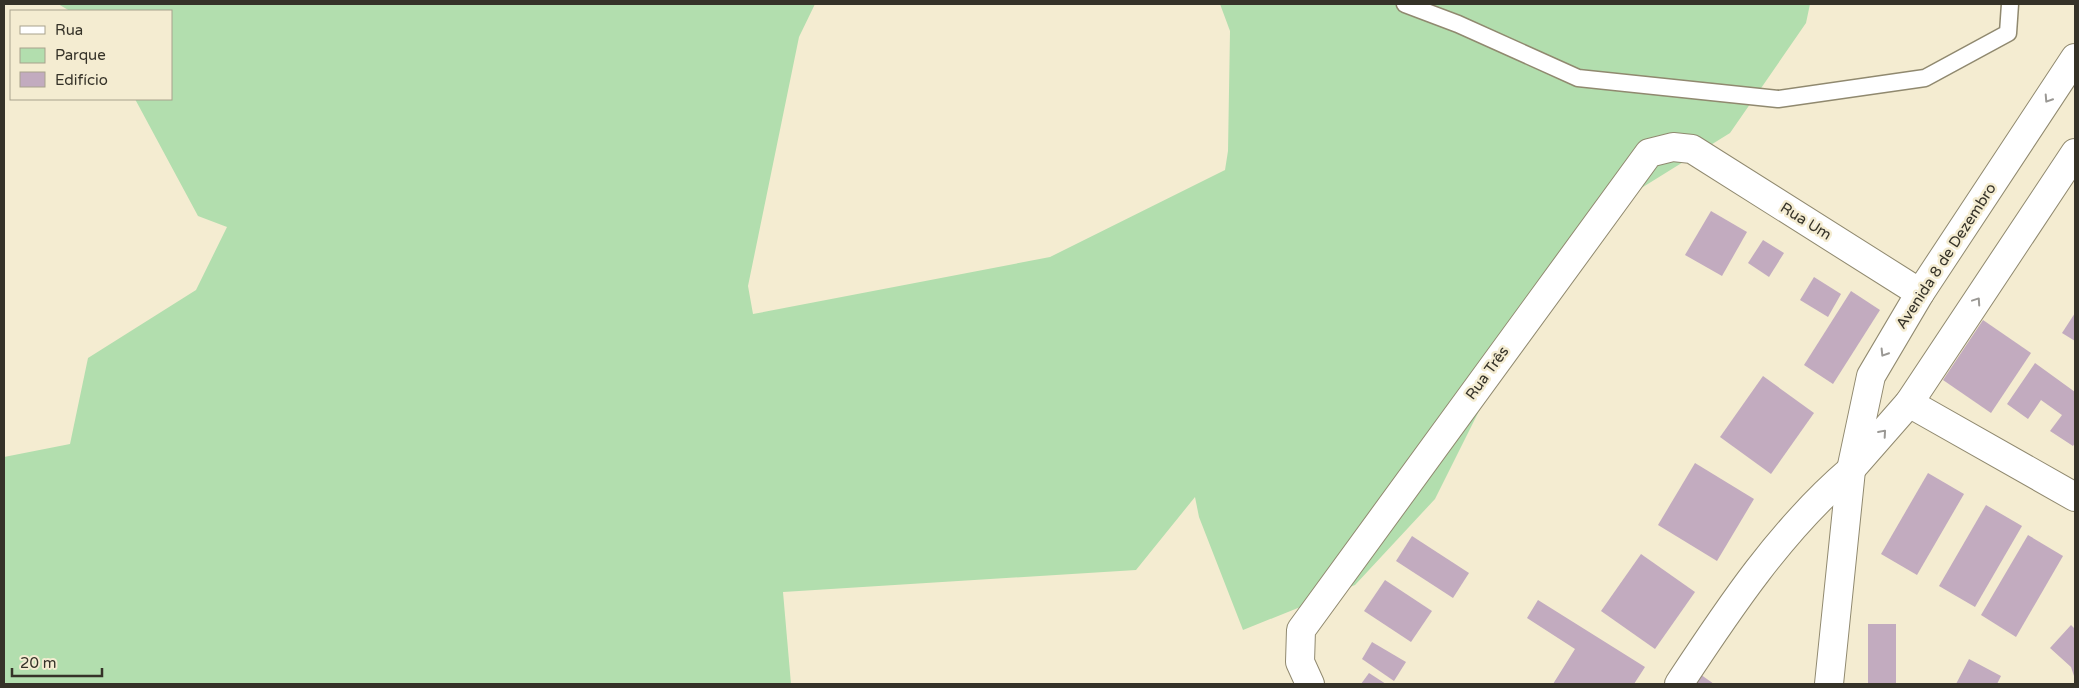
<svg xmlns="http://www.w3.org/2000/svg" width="2079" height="688" font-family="'Varela Round',sans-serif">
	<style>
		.green { fill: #b2deae }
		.building { fill: #c2abbf }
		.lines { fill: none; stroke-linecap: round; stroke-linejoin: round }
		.service-casing { stroke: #90896f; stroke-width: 19 }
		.minor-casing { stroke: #90896f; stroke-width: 30 }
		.secondary-casing { stroke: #90896f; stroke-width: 30 }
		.service { stroke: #fff; stroke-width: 16 }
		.minor { stroke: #fff; stroke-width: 28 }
		.secondary { stroke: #fff; stroke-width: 28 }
		.oneway { stroke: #9a9894 }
		.labels { text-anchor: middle; stroke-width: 5; stroke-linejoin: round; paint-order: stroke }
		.street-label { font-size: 15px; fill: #353228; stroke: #f4ecd1 }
	</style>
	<rect width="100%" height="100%" fill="#f4ecd1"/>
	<!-- green -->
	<polygon class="green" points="58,4 815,4 799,37 748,286 753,314 1050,257 1225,170 1228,151 1230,31 1220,4 1810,4 1806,23 1730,133 1622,200 1541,287 1435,499 1355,585 1243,630 1199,517 1195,497 1136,570 783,592 791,684 4,684 4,457 70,444 88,358 196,290 227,227 198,216 135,99 171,99 171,11 70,11"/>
	<!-- building -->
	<g class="building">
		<polygon points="1711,211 1747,232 1722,276 1685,255"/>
		<polygon points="1763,240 1784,253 1769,277 1748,263"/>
		<polygon points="1814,277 1841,294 1828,317 1800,300"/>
		<polygon points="1851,291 1880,310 1833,384 1804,365"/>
		<polygon points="2075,313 2075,341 2062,333"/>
		<polygon points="1983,320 2031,353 1991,413 1943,380"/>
		<polygon points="2035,363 2075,392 2075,443 2073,446 2050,431 2062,415 2041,400 2028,419 2007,404"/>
		<polygon points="1763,376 1814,413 1771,474 1720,437"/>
		<polygon points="1695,463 1754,499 1717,561 1658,525"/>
		<polygon points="1928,473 1964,494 1917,575 1881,554"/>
		<polygon points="1986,505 2022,526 1975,607 1939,586"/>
		<polygon points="2028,535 2063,556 2016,637 1981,615"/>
		<polygon points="1412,536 1469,573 1453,598 1396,561"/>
		<polygon points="1641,554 1695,592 1655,649 1601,611"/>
		<polygon points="1385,580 1432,611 1411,642 1364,611"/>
		<polygon points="1538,600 1645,667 1634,684 1553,684 1575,649 1527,618"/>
		<rect x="1868" y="624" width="28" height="60"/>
		<polygon points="2071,625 2075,629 2075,679 2071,667 2050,648"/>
		<polygon points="1372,642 1406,662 1394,681 1362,659"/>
		<polygon points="1969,659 2001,676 1997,684 1956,684"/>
		<polygon points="1697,672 1714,684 1688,684"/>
		<polygon points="1369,673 1386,684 1361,684"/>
	</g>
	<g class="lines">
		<defs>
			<polyline id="service" points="1405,4 1458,24 1578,78 1778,99 1925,78 2008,33 2010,4"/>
			<g id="minor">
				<polyline points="1909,403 2075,497"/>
				<polyline points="1310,684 1300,662 1301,630 1649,153 1673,147 1692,149 1920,293"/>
				<path d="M1679,684C1729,608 1781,530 1851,470"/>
			</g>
			<g id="secondary">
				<polyline points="1852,468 1909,403 2075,153"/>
				<polyline points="1829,684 1851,470 1871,376 1920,293 2075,58"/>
			</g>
		</defs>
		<!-- service casing -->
		<use href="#service" class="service-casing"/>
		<!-- minor casing -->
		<use href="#minor" class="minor-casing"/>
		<!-- secondary casing -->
		<use href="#secondary" class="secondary-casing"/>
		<!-- service -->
		<use href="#service" class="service"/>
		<!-- minor -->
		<use href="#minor" class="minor"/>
		<!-- secondary -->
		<use href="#secondary" class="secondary"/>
	</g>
	<!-- one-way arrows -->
	<defs><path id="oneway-chevron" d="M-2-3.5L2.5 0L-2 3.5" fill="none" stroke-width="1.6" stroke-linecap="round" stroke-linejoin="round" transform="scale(1.25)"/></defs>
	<g class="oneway">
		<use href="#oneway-chevron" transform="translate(2048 99) rotate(123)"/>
		<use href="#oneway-chevron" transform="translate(1977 301) rotate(-56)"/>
		<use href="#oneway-chevron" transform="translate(1884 353) rotate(122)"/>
		<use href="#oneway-chevron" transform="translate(1883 433) rotate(-49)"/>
	</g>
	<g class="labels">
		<!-- street labels -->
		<g class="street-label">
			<text transform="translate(1806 221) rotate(32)" y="5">Rua Um</text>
			<text transform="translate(1946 256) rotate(-57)" y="5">Avenida 8 de Dezembro</text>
			<text transform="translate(1487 373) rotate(-54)" y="5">Rua Três</text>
		</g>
	</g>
	<!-- border -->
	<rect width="2079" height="688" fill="none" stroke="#353228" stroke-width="10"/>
	<!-- legend -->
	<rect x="10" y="10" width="162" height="90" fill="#f4ecd1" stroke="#a8a28d"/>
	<rect x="20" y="26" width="25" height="8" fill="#ffffff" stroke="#a8a28d"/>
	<text x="55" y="35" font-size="15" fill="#353228">Rua</text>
	<rect x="20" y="48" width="25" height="15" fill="#b2deae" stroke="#a8a28d"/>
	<text x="55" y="60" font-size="15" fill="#353228">Parque</text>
	<rect x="20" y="72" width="25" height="15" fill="#c2abbf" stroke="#a8a28d"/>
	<text x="55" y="85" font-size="15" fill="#353228">Edifício</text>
	<!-- scale -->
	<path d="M12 668v8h90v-8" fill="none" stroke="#353228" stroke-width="2.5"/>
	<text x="20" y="668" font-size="15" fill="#353228" stroke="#f4ecd1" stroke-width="4" paint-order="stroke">20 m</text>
</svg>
